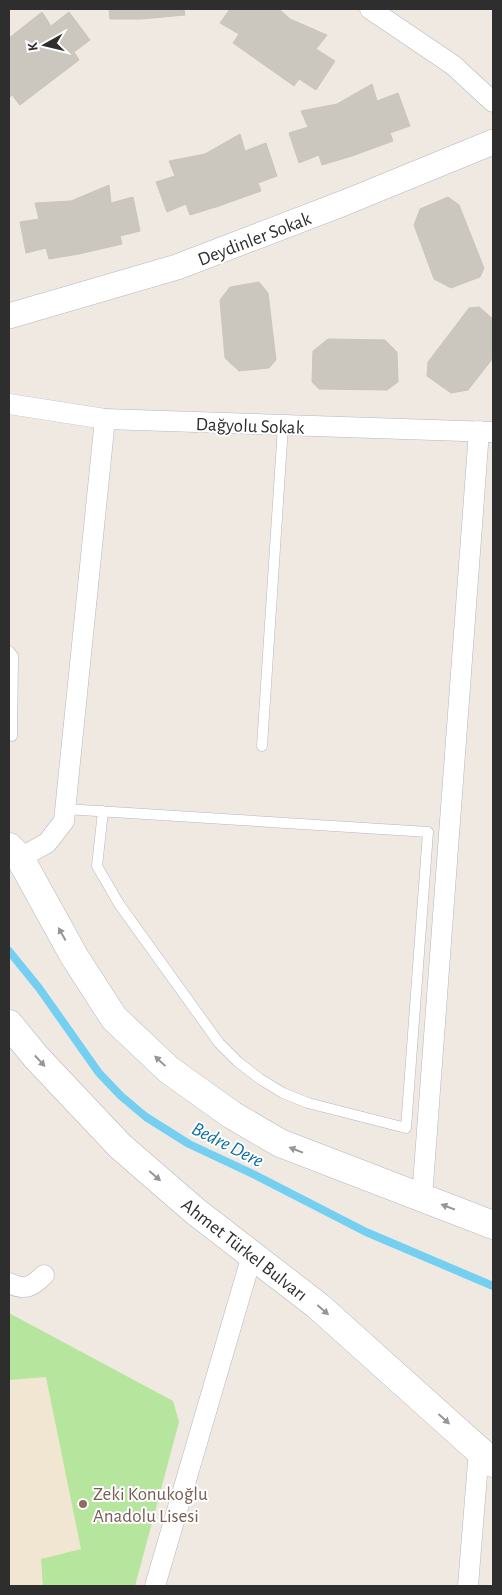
<svg xmlns="http://www.w3.org/2000/svg" width="502" height="1595" font-family="'Alegreya Sans',sans-serif">
	<style>
		.education { fill: #f0e6d1 }
		.green { fill: #b6e59e }
		.lines { fill: none; stroke-linecap: round; stroke-linejoin: round }
		.stream { stroke: #75cff0; stroke-width: 8 }
		.building { fill: #cbc7bf; stroke: #cbc5ba }
		.service-casing { stroke: #b4b7c1; stroke-width: 11 }
		.minor-casing { stroke: #b4b7c1; stroke-width: 21 }
		.tertiary-casing { stroke: #b4b7c1; stroke-width: 26 }
		.secondary-casing { stroke: #b4b7c1; stroke-width: 29 }
		.service { stroke: #fff; stroke-width: 10 }
		.minor { stroke: #fff; stroke-width: 20 }
		.tertiary { stroke: #fff; stroke-width: 25 }
		.secondary { stroke: #fff; stroke-width: 28 }
		.oneway { fill: #969696 }
		.education-dot { fill: #8d6e63; stroke: #fff; stroke-width: 2 }
		.labels { text-anchor: middle; stroke-width: 4; stroke-linejoin: round; paint-order: stroke }
		.street-label { font-size: 19px; fill: #2e2e2e; stroke: #fff }
		.education-label { font-size: 19px; fill: #785e54; stroke: #fff; text-anchor: start }
		.water-label { font-size: 20px; font-style: italic; fill: #0d6fa3; stroke: #fff }
	</style>
	<rect width="100%" height="100%" fill="#efe9e1"/>
	<!-- education -->
	<polygon class="education" points="9,1313 173,1401 179,1422 135,1586 9,1586"/>
	<!-- green -->
	<polygon class="green" points="9,1313 173,1401 179,1422 135,1586 43,1586 41,1559 81,1549 46,1377 9,1380"/>
	<g class="lines">
		<!-- stream -->
		<polyline class="stream" points="9,951 39,988 99,1073 121,1096 146,1117 189,1144 255,1175 366,1232 493,1286"/>
	</g>
	<!-- building -->
	<g class="building">
		<polygon points="109,9 184,9 185,15 141,19 110,19"/>
		<polygon points="230,9 279,9 290,19 327,35 316,49 335,61 316,90 299,79 294,86 233,43 239,34 220,23"/>
		<polygon points="42,12 51,26 69,12 90,40 74,52 79,60 20,105 12,95 9,98 9,38"/>
		<polygon points="372,84 377,101 398,93 410,126 390,133 393,141 352,156 322,165 319,155 299,163 289,133 308,127 301,111 337,104"/>
		<polygon points="240,134 245,151 266,143 277,176 258,183 261,191 219,206 190,215 186,204 167,212 156,182 175,176 169,161 205,154"/>
		<polygon points="109,185 111,203 133,197 140,231 120,236 122,244 79,254 49,259 46,248 26,253 20,222 39,219 35,203 71,201"/>
		<polygon points="448,197 459,205 484,268 480,277 451,288 434,279 414,225 420,209"/>
		<polygon points="259,282 268,293 276,360 269,368 239,371 225,358 220,300 230,287"/>
		<polygon points="479,307 493,319 493,358 468,390 451,393 427,376 428,362 469,308"/>
		<polygon points="328,339 385,340 397,352 398,382 387,390 319,389 312,382 313,351"/>
	</g>
	<g class="lines">
		<defs>
			<g id="service">
				<polyline points="9,651 13,656 12,736"/>
				<polyline points="262,746 283,426"/>
				<polyline points="65,809 428,832 406,1128 308,1103 283,1093 260,1079 238,1062 219,1043 119,904 97,866 103,811"/>
			</g>
			<g id="minor">
				<polyline points="370,9 453,65 493,102"/>
				<polyline points="9,404 105,419 493,432"/>
				<polyline points="20,858 47,843 64,821 105,419"/>
				<polyline points="422,1198 479,431"/>
				<path d="M9,1283C25,1291 32,1287 44,1275"/>
				<polyline points="155,1586 252,1255"/>
				<polyline points="468,1586 479,1450"/>
			</g>
			<polyline id="tertiary" points="9,316 177,267 344,203 493,142"/>
			<g id="secondary">
				<polyline points="9,847 20,858 74,956 114,1018 169,1070 232,1115 280,1143 493,1225"/>
				<polyline points="9,1024 36,1057 120,1146 195,1211 318,1306 493,1463"/>
			</g>
		</defs>
		<!-- service casing -->
		<use href="#service" class="service-casing"/>
		<!-- minor casing -->
		<use href="#minor" class="minor-casing"/>
		<!-- tertiary casing -->
		<use href="#tertiary" class="tertiary-casing"/>
		<!-- secondary casing -->
		<use href="#secondary" class="secondary-casing"/>
		<!-- service -->
		<use href="#service" class="service"/>
		<!-- minor -->
		<use href="#minor" class="minor"/>
		<!-- tertiary -->
		<use href="#tertiary" class="tertiary"/>
		<!-- secondary -->
		<use href="#secondary" class="secondary"/>
	</g>
	<!-- one-way arrows -->
	<defs><path id="oneway-solid" d="M-6-.8H1V-3.2L6.5 0L1 3.2V.8H-6Z" transform="scale(1.25)"/></defs>
	<g class="oneway">
		<use href="#oneway-solid" transform="translate(62 934) rotate(-119)"/>
		<use href="#oneway-solid" transform="translate(40 1061) rotate(47)"/>
		<use href="#oneway-solid" transform="translate(160 1061) rotate(-137)"/>
		<use href="#oneway-solid" transform="translate(296 1150) rotate(-159)"/>
		<use href="#oneway-solid" transform="translate(155 1176) rotate(41)"/>
		<use href="#oneway-solid" transform="translate(448 1207) rotate(-159)"/>
		<use href="#oneway-solid" transform="translate(323 1310) rotate(41)"/>
		<use href="#oneway-solid" transform="translate(444 1419) rotate(42)"/>
	</g>
	<!-- markers -->
	<circle class="education-dot" cx="83" cy="1504" r="5"/>
	<g class="labels">
		<!-- street labels -->
		<g class="street-label">
			<text transform="translate(254 238) rotate(-21)" y="7">Deydinler Sokak</text>
			<text transform="translate(250 425) rotate(2)" y="7">Dağyolu Sokak</text>
			<text transform="translate(245 1249) rotate(38)" y="7">Ahmet Türkel Bulvarı</text>
		</g>
		<!-- education labels -->
		<g class="education-label">
			<text x="93" y="1500">Zeki Konukoğlu<tspan x="93" dy="22">Anadolu Lisesi</tspan></text>
		</g>
		<!-- water labels -->
		<g class="water-label">
			<text transform="translate(228 1144) rotate(27)" y="7">Bedre Dere</text>
		</g>
	</g>
	<!-- border -->
	<rect width="502" height="1595" fill="none" stroke="#2e2e2e" stroke-width="20"/>
	<!-- north arrow -->
	<g transform="translate(45 45) rotate(262)" stroke="#ffffff" stroke-width="4" paint-order="stroke">
	<path d="M0-4L9 19L0 12L-9 19Z" fill="#2e2e2e"/>
	<text y="-8" font-size="14" font-weight="bold" text-anchor="middle" fill="#2e2e2e">K</text>
	</g>
</svg>
